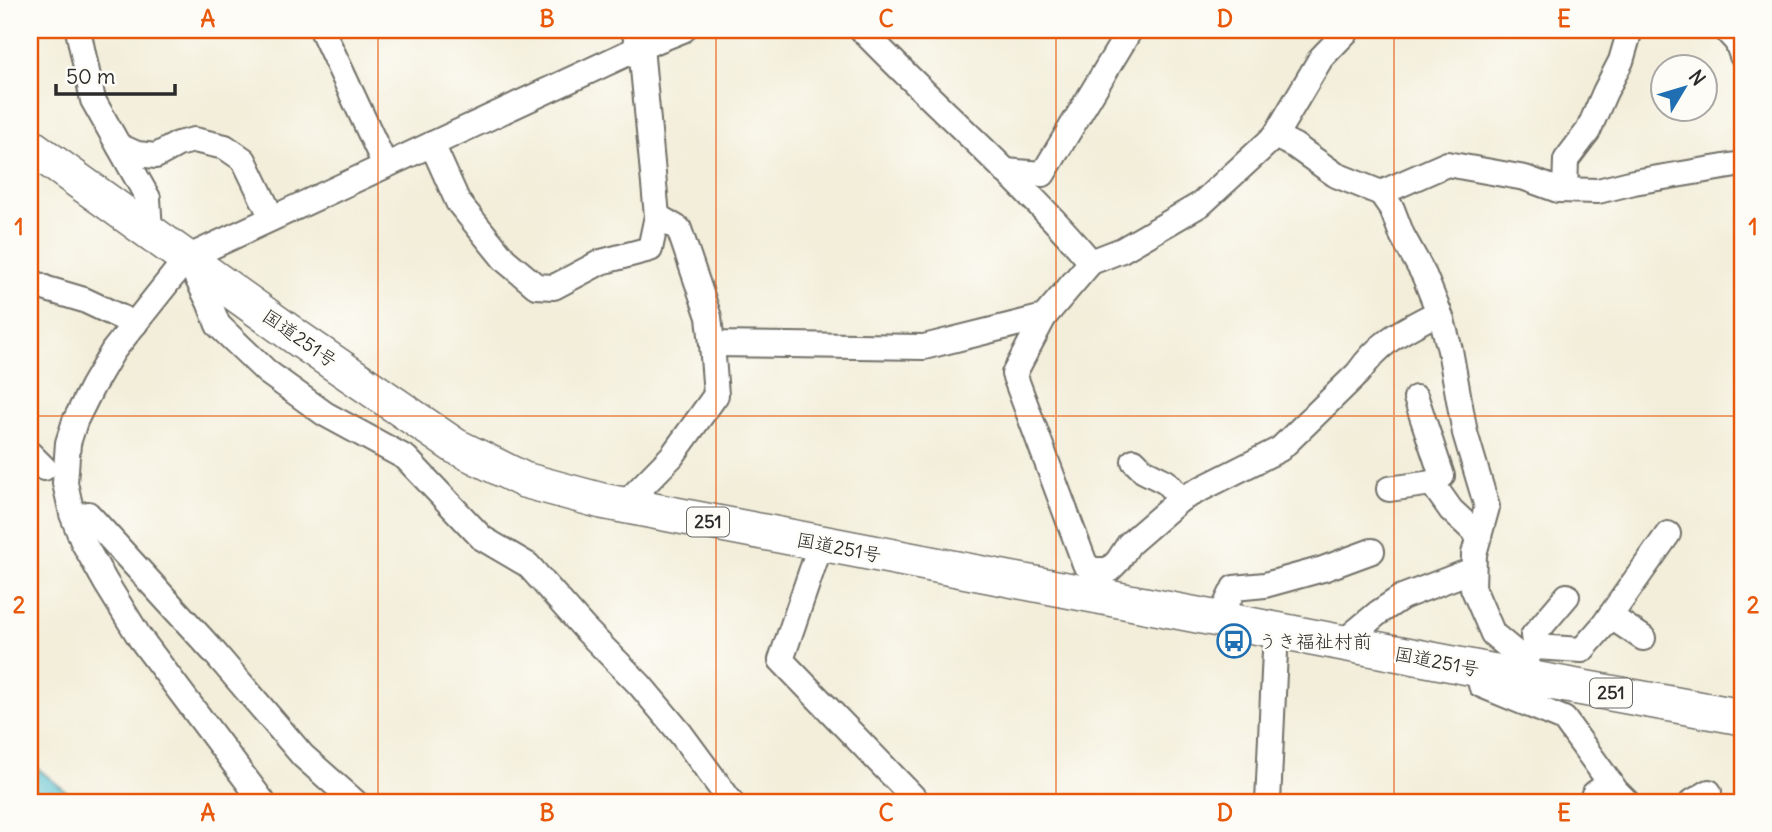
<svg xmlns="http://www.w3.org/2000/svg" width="1772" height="832" font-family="Delius,'Klee One',sans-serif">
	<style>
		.water { fill: #52bdcd; stroke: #3e747c; stroke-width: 2 }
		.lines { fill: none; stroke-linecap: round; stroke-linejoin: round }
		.minor-casing { stroke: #716f68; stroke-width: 28 }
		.highway-casing { stroke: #716f68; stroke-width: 38 }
		.minor { stroke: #fff; stroke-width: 24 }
		.highway { stroke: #fff; stroke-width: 35 }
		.grid { fill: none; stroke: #e8590c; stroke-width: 2; stroke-opacity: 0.55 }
		.labels { text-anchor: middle; stroke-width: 5; stroke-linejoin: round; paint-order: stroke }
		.shield { fill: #fdfcf7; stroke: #6a6a68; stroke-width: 2 }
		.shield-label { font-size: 18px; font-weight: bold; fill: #2b2b2b }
		.street-label { font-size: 19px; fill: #2b2b2b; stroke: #fdfcf7 }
		.poi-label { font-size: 19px; fill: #2b2b2b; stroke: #fdfcf7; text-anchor: start }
		.neatline { fill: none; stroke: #e8590c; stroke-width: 2.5 }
		.grid-label { font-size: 23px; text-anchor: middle; font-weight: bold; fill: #e8590c }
	</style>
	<rect width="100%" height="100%" fill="#fdfcf7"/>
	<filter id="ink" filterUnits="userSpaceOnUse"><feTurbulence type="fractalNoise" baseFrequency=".0143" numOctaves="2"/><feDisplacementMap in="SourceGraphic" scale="14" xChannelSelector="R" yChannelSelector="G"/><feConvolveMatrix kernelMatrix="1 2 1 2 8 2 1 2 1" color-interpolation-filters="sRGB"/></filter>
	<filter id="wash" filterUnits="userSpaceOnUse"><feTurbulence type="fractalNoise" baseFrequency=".00686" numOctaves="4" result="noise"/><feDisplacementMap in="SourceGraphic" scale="28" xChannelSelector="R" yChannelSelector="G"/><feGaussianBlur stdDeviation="1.57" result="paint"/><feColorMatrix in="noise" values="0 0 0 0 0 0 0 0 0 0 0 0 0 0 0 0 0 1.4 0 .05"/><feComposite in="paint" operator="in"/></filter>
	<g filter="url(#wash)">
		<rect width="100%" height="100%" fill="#f3eeda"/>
		<!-- water -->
		<polygon class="water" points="30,762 79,802 30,802"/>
	</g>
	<g filter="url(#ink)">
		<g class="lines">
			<defs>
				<g id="minor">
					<polyline points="78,30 93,100 148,198 150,232"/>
					<polyline points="322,30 385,165"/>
					<path d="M862,30C937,108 1021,179 1091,262L1122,250L1201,204L1275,136L1295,146L1336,175L1381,193L1392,209L1402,235L1424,275L1442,320L1450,350L1465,433L1487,507L1474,554L1473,588L1493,634L1524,660"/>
					<polyline points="1726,30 1737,42 1742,56"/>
					<polyline points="1275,136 1321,58 1348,30"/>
					<polyline points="432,144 458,202 505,260 536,286 554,287 601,262 650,249 657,216 641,47 633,30"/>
					<polyline points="119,146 137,154 156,156 178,144 194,140 225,147 244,160 272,218"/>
					<polyline points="1005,171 1043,174 1130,30"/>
					<polyline points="1565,190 1566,160 1588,131 1605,92 1621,61 1630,30"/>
					<polyline points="1381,193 1447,164 1525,178 1558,190 1598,191 1634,182 1742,164"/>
					<polyline points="657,216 679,229 709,317 712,344 924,347 1044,317 1091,262"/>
					<polyline points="190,264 209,302 218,325 267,372 325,414 406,458 482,538 528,565 584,628 640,685 681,734 731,802"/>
					<polyline points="30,281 47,289 84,300 135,324"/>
					<path d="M1044,317L1014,374L1085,564L1093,570H1109L1118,561L1129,544L1181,499L1280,449L1358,373C1382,339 1403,331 1439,312"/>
					<polyline points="1416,398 1442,476 1432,483 1451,510 1479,536"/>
					<polyline points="30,454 44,468"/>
					<polyline points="1134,461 1144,471 1166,482 1181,499"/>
					<polyline points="1389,489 1432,483"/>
					<polyline points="624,505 672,456 716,395 712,344"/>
					<polyline points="88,514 214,652 303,756 355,802"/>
					<polyline points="821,543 781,660 918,802"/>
					<polyline points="1610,616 1643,638"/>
					<polyline points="1219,619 1234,588 1265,585 1323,569 1372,551"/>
					<polyline points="1342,643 1378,613 1402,597 1473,570"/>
					<polyline points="1535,647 1533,636 1567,596"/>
					<polyline points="1479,669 1481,685 1564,719 1616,791 1627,802"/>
					<polyline points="1521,675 1524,660 1535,647 1582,650 1603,626 1668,534"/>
					<polyline points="263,802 140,638 106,583 83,542 72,514 65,483 68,443 75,421 92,387 113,351 187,258 641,47 683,30"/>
					<polyline points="1268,802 1276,630"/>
					<polyline points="1591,802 1594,794 1610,782"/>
					<polyline points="1692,802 1709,792"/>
				</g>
				<polyline id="highway" points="30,146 296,337 455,446 524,480 602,501 1479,669 1742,717"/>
			</defs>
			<!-- minor casing -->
			<use href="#minor" class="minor-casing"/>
			<!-- highway casing -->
			<use href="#highway" class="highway-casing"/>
			<!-- minor -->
			<use href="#minor" class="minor"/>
			<!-- highway -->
			<use href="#highway" class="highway"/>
		</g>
	</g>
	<!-- grid -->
	<path class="grid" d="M378,30V802M716,30V802M1056,30V802M1394,30V802M30,416H1742"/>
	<!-- icons -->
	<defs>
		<symbol id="bus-ring" viewBox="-11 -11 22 22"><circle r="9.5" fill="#fdfcf7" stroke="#1f6fb2" stroke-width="1.5"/><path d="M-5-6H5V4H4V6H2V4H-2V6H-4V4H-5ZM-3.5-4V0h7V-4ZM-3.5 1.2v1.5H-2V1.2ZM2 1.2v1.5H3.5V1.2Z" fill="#1f6fb2"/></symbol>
	</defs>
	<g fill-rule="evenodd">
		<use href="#bus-ring" x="1215" y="622" width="38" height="38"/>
	</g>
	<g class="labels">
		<!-- shield labels -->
		<g class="shield">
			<rect x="687" y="507.5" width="42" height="29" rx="5"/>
			<rect x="1590" y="678.5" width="42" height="29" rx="5"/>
		</g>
		<g class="shield-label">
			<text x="708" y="528">251</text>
			<text x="1611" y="699">251</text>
		</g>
		<!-- street labels -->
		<g class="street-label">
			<text transform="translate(300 338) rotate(35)" y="7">国道251号</text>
			<text transform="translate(839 547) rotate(11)" y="7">国道251号</text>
			<text transform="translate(1437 661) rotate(11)" y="7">国道251号</text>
		</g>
		<!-- poi labels -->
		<g class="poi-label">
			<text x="1258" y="648">うき福祉村前</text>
		</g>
	</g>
	<!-- margin -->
	<rect width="1772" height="832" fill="none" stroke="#fdfcf7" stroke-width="77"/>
	<!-- north arrow -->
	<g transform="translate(1684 88) rotate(52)"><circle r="33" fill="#fdfcf7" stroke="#a9a8a5" stroke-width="2"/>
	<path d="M0-5L12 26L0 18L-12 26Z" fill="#1f6fb2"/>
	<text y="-10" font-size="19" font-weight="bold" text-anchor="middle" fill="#2b2b2b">N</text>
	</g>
	<!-- scale -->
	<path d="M56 84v10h119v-10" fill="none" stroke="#2b2b2b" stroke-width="3.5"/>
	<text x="66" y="84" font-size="21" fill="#2b2b2b" stroke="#fdfcf7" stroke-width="5" paint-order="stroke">50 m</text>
	<rect x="38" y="38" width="1696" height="756" class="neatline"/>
	<g class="grid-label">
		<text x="208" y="27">A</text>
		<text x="547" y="27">B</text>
		<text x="886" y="27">C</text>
		<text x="1225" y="27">D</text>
		<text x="1564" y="27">E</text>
		<text x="19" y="235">1</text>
		<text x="1753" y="235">1</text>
		<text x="19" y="613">2</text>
		<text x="1753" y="613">2</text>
		<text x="208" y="821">A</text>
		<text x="547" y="821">B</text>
		<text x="886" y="821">C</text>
		<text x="1225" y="821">D</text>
		<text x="1564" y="821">E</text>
	</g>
</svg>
